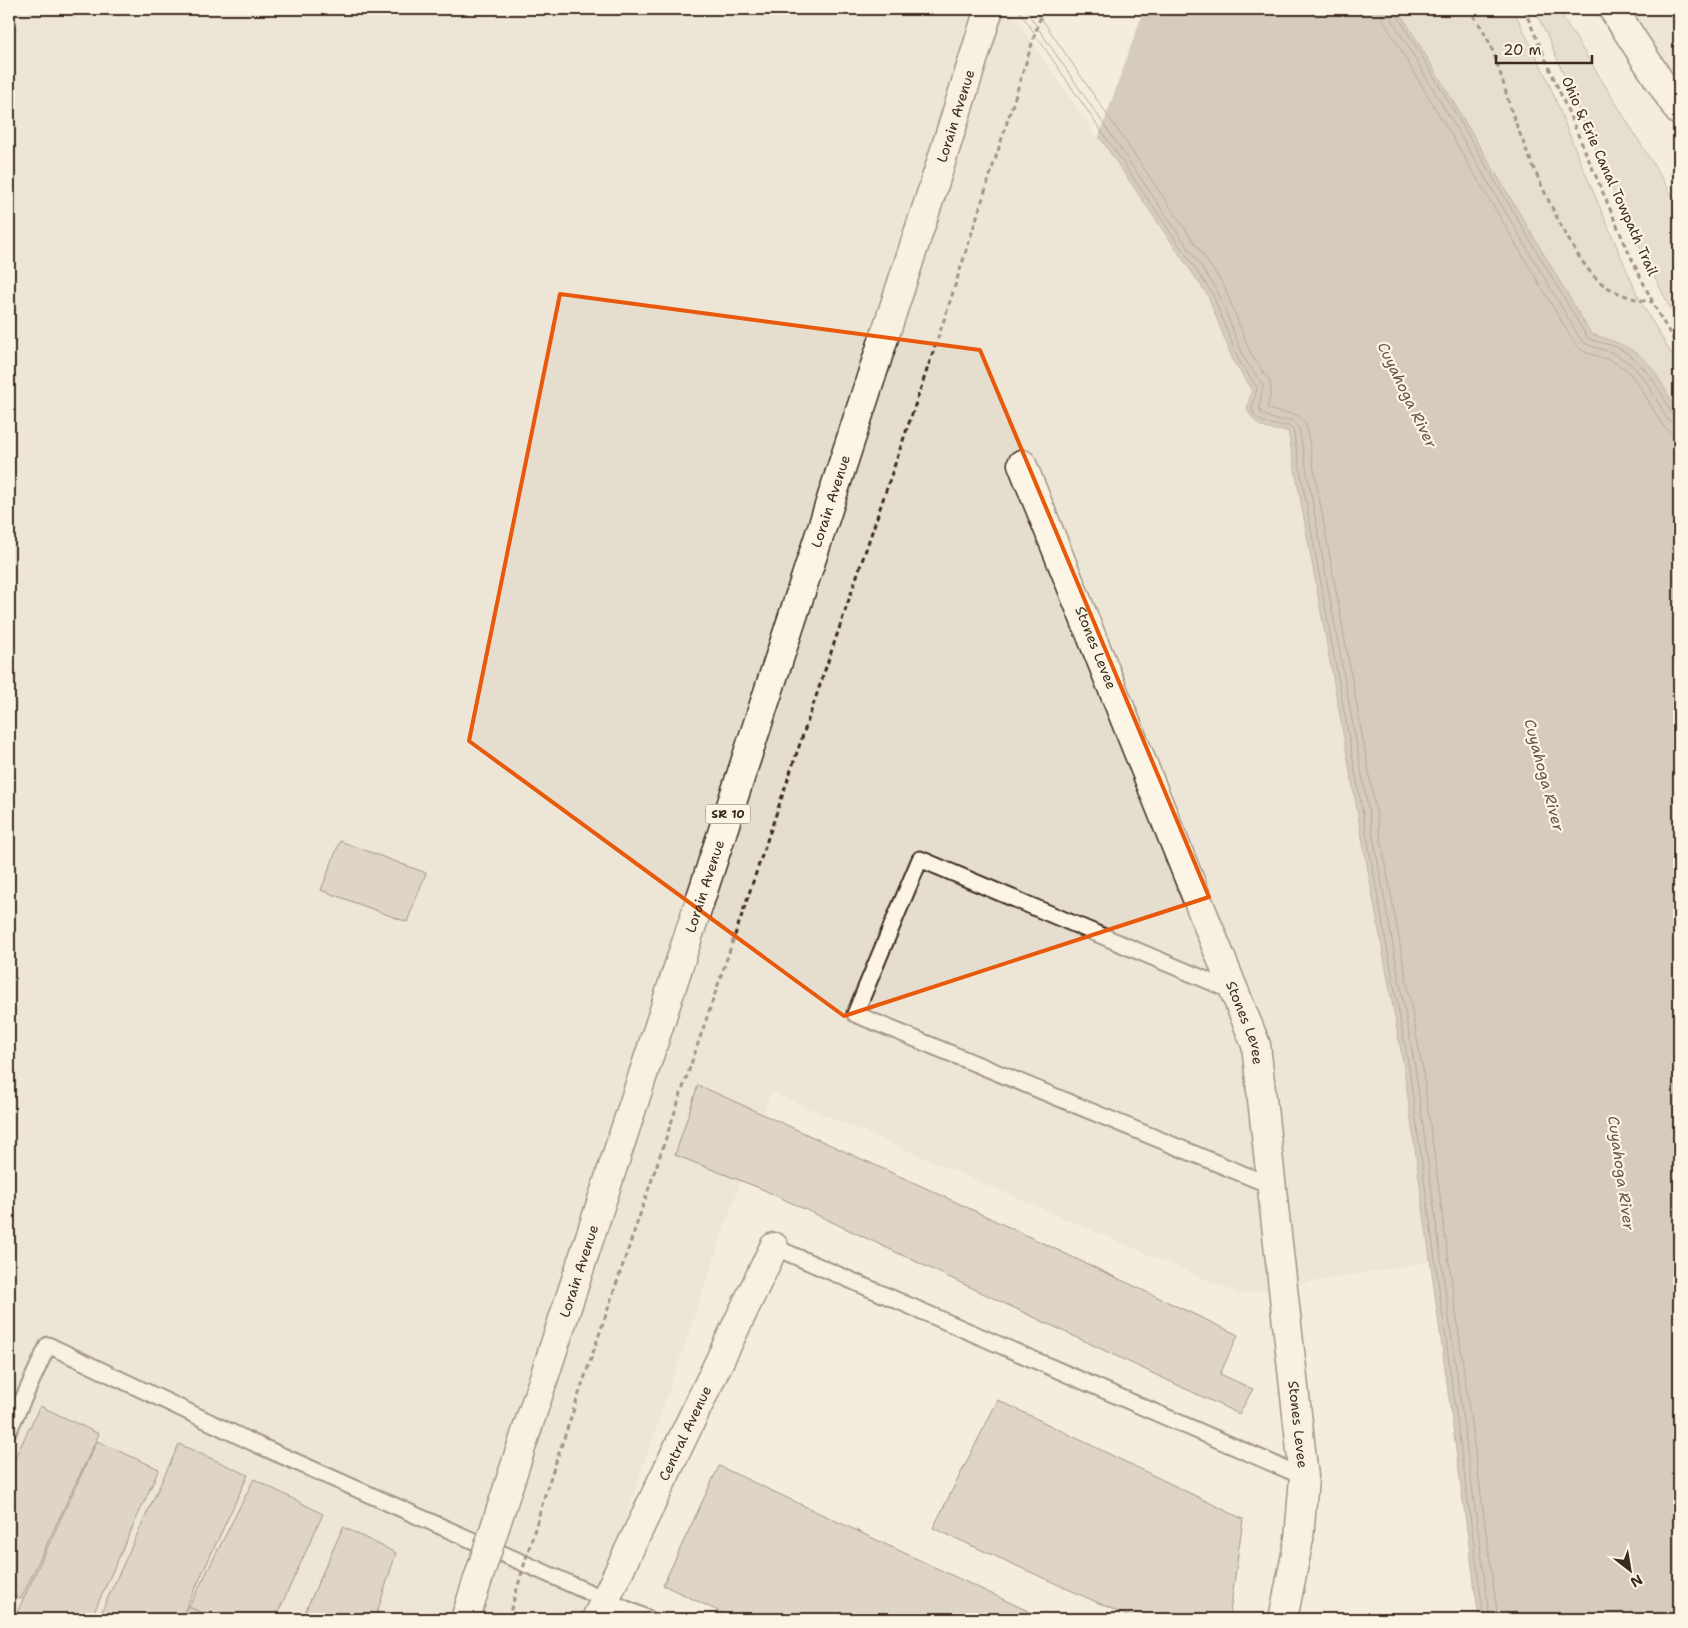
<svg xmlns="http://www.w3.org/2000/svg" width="1688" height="1628" font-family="'Shantell Sans',sans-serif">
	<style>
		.built { fill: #e5ddce }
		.green { fill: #d6cdbd; stroke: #887c6e }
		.water { fill: #b0a596; stroke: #817466 }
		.pier { fill: #f4eddd }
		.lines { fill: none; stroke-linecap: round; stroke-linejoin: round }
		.shore { stroke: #6a5b4e; stroke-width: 1 }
		.building { fill: #c3b9aa; stroke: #3b2a1e }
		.lane-casing { stroke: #3b2a1e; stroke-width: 19 }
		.street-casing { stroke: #3b2a1e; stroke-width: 31 }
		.secondary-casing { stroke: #3b2a1e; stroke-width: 31 }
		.path { stroke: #3b2a1e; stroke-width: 3; stroke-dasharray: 5 4; stroke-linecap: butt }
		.lane { stroke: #fcf5e5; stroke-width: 15 }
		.street { stroke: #fcf5e5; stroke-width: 28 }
		.secondary { stroke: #fcf5e5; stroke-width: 28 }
		.primary-bridge-casing { stroke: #3b2a1e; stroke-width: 31; stroke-linecap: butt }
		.path-bridge { stroke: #3b2a1e; stroke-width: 3; stroke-dasharray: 5 4; stroke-linecap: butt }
		.primary-bridge { stroke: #fcf5e5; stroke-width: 28 }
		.marked { fill: none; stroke: #e8590c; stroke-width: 4; stroke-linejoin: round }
		.labels { text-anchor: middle; stroke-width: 4.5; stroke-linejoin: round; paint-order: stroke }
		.shield { fill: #fcf5e5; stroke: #75675a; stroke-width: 1 }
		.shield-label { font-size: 12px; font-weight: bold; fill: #3b2a1e }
		.street-label { font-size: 14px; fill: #3b2a1e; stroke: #fcf5e5 }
		.water-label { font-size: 15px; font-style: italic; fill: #645548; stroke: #fcf5e5 }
	</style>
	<rect width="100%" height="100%" fill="#f4eddd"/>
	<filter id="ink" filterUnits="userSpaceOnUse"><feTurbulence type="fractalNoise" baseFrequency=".02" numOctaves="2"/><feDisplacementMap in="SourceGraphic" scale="10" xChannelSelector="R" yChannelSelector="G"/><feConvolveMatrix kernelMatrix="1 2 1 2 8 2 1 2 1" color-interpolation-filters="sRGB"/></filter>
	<g filter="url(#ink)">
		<!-- built -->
		<g class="built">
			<polygon points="9,9 1012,9 1208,296 1234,363 1252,389 1247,409 1273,431 1288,430 1404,1068 1430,1262 1240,1294 771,1092 591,1619 9,1619"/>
			<polygon points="1613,9 1679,9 1679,111"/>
		</g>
		<!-- green -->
		<g class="green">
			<polygon points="1398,9 1513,9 1546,76 1578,156 1640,301 1679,366 1679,420 1674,405 1618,343 1591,334"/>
			<polygon points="1534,9 1558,9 1679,206 1679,326 1620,207 1547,35"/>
		</g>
		<!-- water -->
		<path class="water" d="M1012,9H1398L1591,334C1607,339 1624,344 1638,354C1656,368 1671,398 1679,420V1619H1479L1404,1068L1288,431C1266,430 1257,429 1247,409L1252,389L1234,363L1208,296Z"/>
		<!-- pier -->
		<polygon class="pier" points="1009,9 1144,9 1098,139 1010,10"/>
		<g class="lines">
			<!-- shore -->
			<g class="shore">
				<path d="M1018,9L1212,293L1239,361L1257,387C1257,394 1253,400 1252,407C1252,425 1277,425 1289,426L1293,430L1409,1068L1484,1619"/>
				<polyline points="1025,9 1217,290 1244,358 1263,385 1259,408 1262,414 1275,420 1292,420 1299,428 1415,1067 1490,1619"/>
				<path d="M1035,9L1224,286L1251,354L1270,382L1271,392L1267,408C1282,416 1298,408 1306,425L1422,1066L1498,1619"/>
				<polyline points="1380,9 1383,20 1575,344 1584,352 1610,360 1626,369 1639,385 1663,426 1671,432 1679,433"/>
				<polyline points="1388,9 1390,16 1581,340 1588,345 1613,353 1631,364 1646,381 1668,420 1679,425"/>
				<path d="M1394,9L1587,337C1595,343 1607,343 1616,347C1644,360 1661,390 1673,417L1679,419"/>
			</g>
		</g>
		<!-- building -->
		<g class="building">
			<polygon points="340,841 426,873 407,922 321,890"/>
			<polygon points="698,1085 930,1190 1238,1335 1220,1374 1253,1389 1239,1414 762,1189 675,1155"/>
			<polygon points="998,1400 1243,1519 1229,1619 1134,1619 933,1528"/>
			<polygon points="40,1406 99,1434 21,1599 9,1593 9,1470"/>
			<polygon points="97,1441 159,1469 91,1619 14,1619"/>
			<polygon points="179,1444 248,1475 181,1619 98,1619"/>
			<polygon points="719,1466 1045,1619 735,1619 663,1585"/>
			<polygon points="254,1479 323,1514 275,1619 215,1619 189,1607"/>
			<polygon points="343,1527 396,1553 375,1619 302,1619"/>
			<polygon points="188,1606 189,1607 215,1619 181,1619"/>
		</g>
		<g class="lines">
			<defs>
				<g id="lane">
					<polyline points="1235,992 920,859 855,1014 1272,1186"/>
					<polyline points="774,1247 1304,1477"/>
					<polyline points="9,1430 48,1345 258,1445 649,1619"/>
				</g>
				<g id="street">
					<path id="s1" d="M1022,464L1256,1045L1304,1477L1299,1539L1283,1619"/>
					<path id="s2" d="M596,1619L774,1247"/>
				</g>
				<polyline id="secondary" points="1613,9 1679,111"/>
			</defs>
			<!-- lane casing -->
			<use href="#lane" class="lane-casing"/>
			<!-- street casing -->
			<use href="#street" class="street-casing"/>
			<!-- secondary casing -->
			<use href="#secondary" class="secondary-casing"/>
			<!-- path -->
			<g class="path">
				<path d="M1467,9C1492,33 1501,77 1511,110C1525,150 1569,257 1600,282C1616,294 1634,300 1653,302"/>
				<polyline points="1524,9 1628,251 1658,313 1679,349"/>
			</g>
			<!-- lane -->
			<use href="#lane" class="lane"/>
			<!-- street -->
			<use href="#street" class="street"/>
			<!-- secondary -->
			<use href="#secondary" class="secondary"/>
			<defs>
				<g id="primary-bridge">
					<path id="s3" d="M465,1619L932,191L989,9"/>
				</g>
			</defs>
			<!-- primary-bridge casing -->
			<use href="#primary-bridge" class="primary-bridge-casing"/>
			<!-- path-bridge -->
			<polyline class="path-bridge" points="508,1619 547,1488 946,314 1043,9"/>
			<!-- primary-bridge -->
			<use href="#primary-bridge" class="primary-bridge"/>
		</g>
	</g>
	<!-- marked area -->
	<path d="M0 0H1688V1628H0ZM560,294L980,350L1209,897L844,1016L469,741Z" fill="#f4eddd" fill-opacity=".55" fill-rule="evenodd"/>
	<path class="marked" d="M560,294L980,350L1209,897L844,1016L469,741Z"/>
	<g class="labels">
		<!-- shield labels -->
		<rect class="shield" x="705.5" y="804.5" width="45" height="19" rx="4"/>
		<g class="shield-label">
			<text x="728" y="818">SR 10</text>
		</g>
		<!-- street labels -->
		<g class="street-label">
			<text dy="5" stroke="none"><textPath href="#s3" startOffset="1581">Lorain Avenue</textPath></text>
			<text transform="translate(1610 176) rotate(66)" y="5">Ohio &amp; Erie Canal Towpath Trail</text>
			<text dy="5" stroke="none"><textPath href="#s3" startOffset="1176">Lorain Avenue</textPath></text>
			<text dy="5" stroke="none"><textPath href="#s1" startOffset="198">Stones Levee</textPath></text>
			<text dy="5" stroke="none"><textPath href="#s3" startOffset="771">Lorain Avenue</textPath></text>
			<text dy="5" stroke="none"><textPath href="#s1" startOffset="602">Stones Levee</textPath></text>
			<text dy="5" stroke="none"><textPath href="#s3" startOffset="366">Lorain Avenue</textPath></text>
			<text dy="5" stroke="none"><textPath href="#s1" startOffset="1008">Stones Levee</textPath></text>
			<text dy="5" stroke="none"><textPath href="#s2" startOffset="206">Central Avenue</textPath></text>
		</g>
		<!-- water labels -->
		<g class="water-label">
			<text transform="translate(1407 395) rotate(64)" y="5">Cuyahoga River</text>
			<text transform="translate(1544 775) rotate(75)" y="5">Cuyahoga River</text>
			<text transform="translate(1621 1173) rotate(82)" y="5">Cuyahoga River</text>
		</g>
	</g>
	<!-- margin -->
	<rect width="1688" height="1628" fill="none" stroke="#fcf5e5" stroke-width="30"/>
	<rect x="15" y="15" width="1658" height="1598" fill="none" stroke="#3b2a1e" stroke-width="2" filter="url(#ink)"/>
	<!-- north arrow -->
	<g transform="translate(1630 1570) rotate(149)" stroke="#fcf5e5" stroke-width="4" paint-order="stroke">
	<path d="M0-4L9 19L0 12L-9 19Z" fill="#3b2a1e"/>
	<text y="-8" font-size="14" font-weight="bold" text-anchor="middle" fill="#3b2a1e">N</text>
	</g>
	<!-- scale -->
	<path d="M1496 55v8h96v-8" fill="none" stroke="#3b2a1e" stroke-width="2.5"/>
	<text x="1503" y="55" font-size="15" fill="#3b2a1e" stroke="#fcf5e5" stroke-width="4" paint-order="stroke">20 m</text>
</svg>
